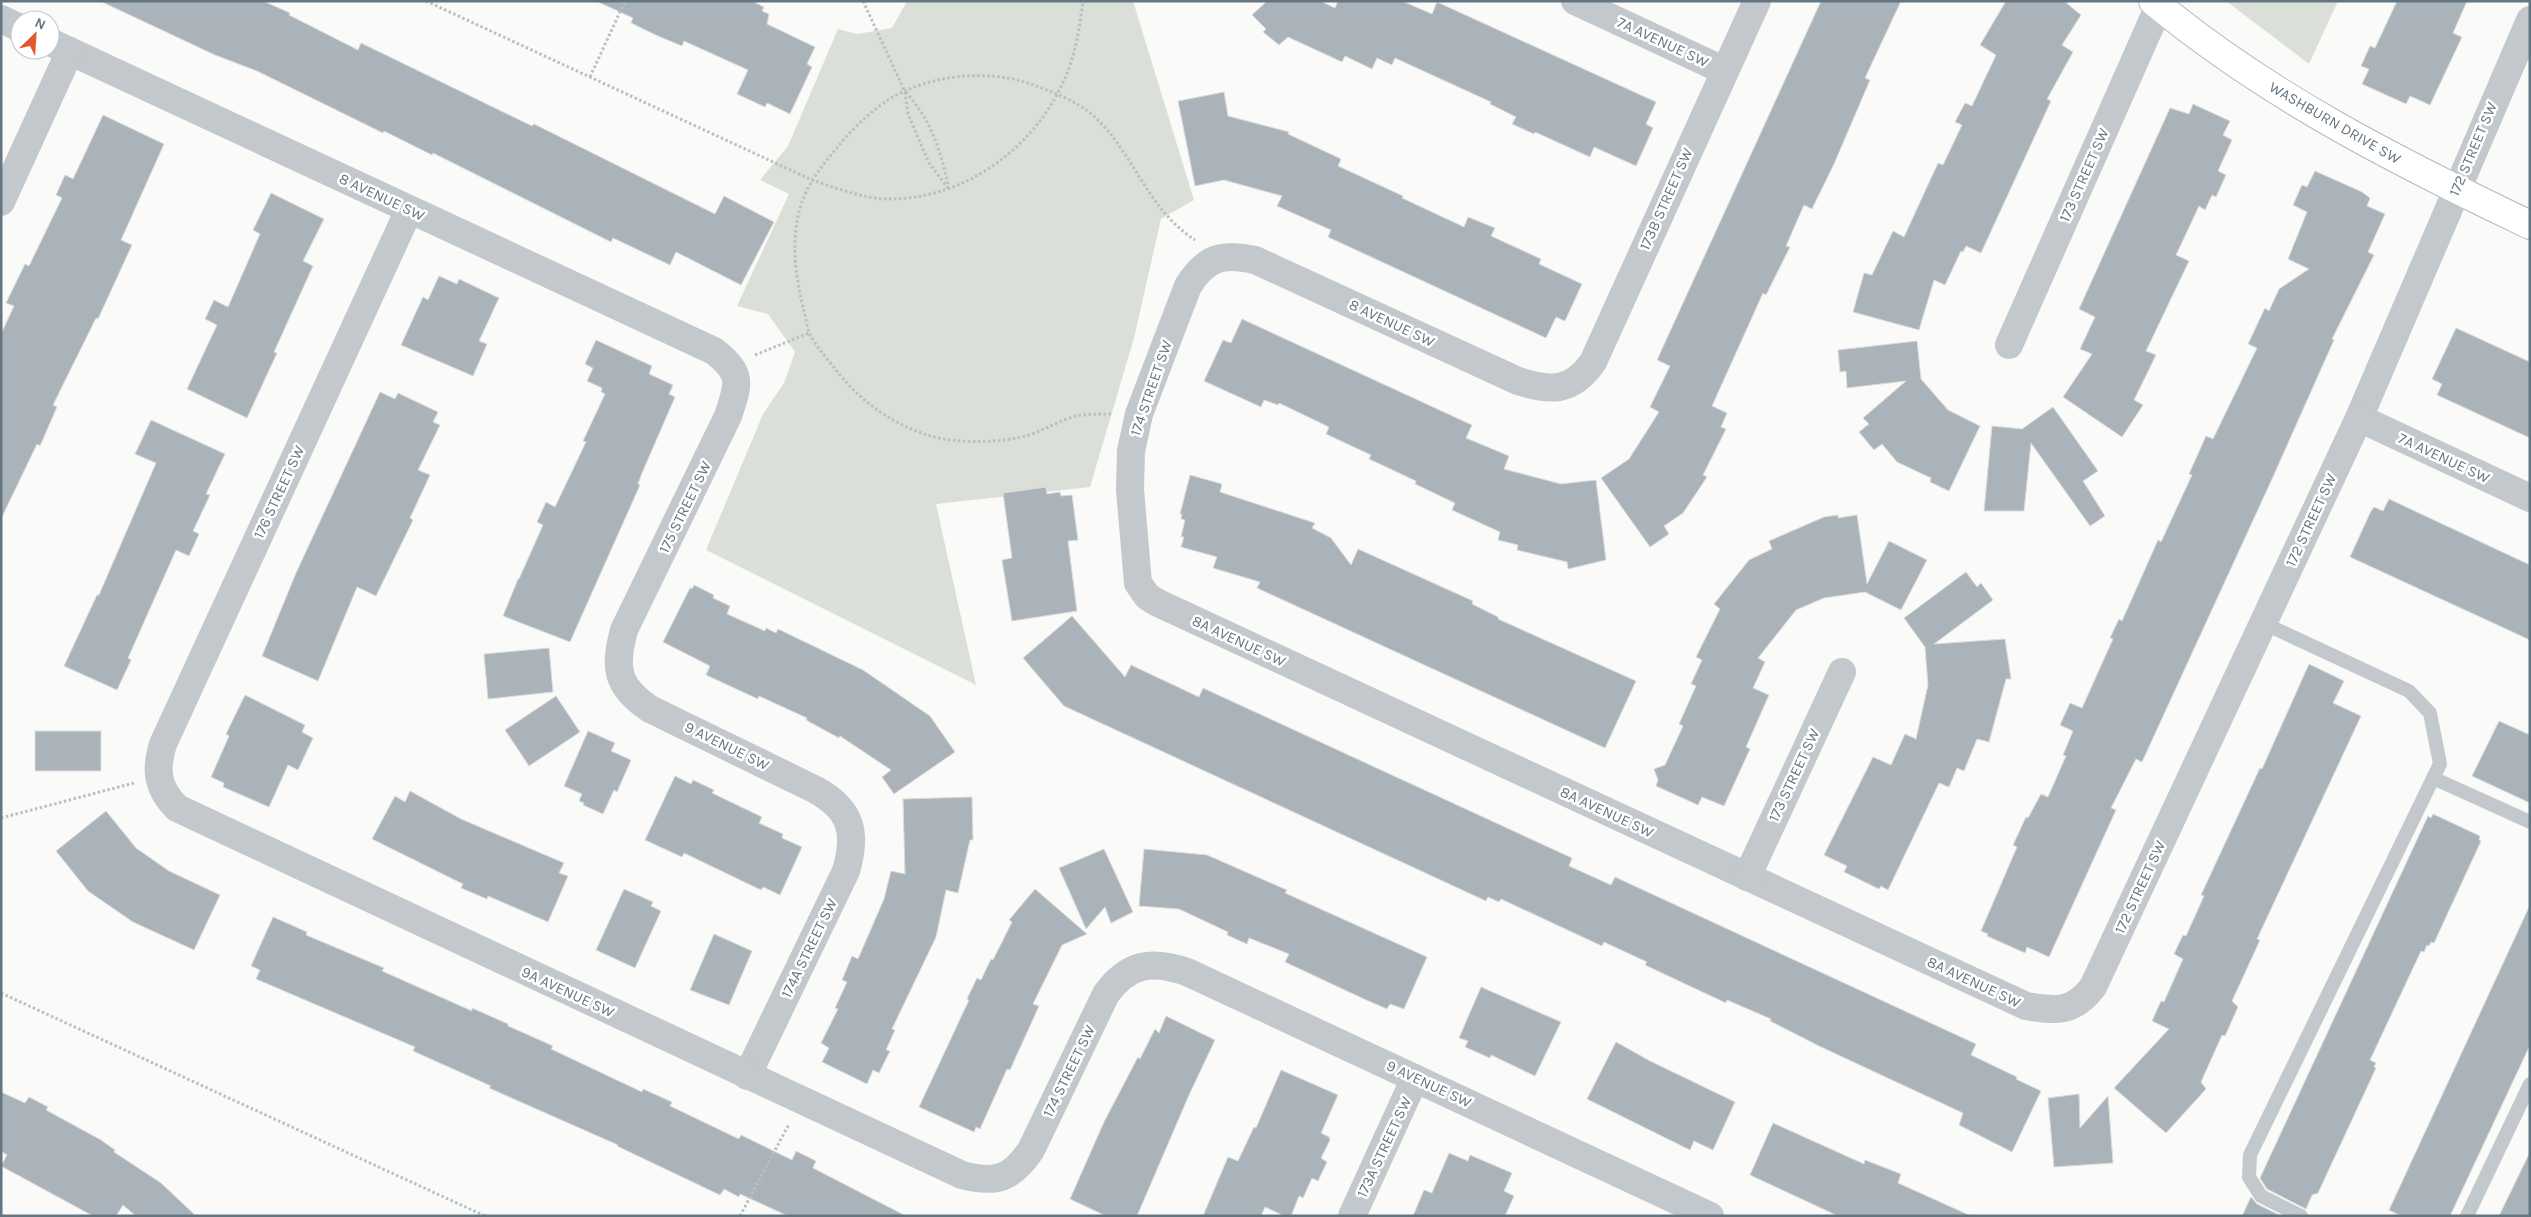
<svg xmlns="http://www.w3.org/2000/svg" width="2531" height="1217" font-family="Karla,sans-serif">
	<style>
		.green { fill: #dadfd7 }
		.building { fill: #aab3b9; stroke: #dcdcda }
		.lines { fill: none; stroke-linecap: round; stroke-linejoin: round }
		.secondary-casing { stroke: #b3babf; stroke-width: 30 }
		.path { stroke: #bbbfc2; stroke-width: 3; stroke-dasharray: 2.5 2.5; stroke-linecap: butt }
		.lane { stroke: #c3c8cc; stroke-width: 14 }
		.street { stroke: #c3c8cc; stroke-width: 28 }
		.secondary { stroke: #fff; stroke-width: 28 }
		.labels { text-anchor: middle; stroke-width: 5; stroke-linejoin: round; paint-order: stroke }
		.street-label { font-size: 15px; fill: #657683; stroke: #fff }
	</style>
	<rect width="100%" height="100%" fill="#fafaf8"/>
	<!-- green -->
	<g class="green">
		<polygon points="907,1 1133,1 1194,200 1161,219 1134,338 1090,487 936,504 976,685 706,550 763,414 784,383 795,352 768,314 737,306 789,194 760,180 788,146 838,29 857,34 892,28"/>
		<polygon points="2226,1 2338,1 2309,64"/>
	</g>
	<!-- building -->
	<g class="building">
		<polygon points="100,1 263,1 290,13 289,15 358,50 361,43 532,126 534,124 715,214 724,196 774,222 741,285 676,252 670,265 613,238 611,242 433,153 432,155 384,131 383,133 257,71 215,55"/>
		<polygon points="596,1 752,1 764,7 762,11 769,14 767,24 815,47 807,64 812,67 790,114 767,103 765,107 737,94 748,70 684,41 682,46 658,36 631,23 633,18"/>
		<polygon points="1267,1 1320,1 1335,8 1338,1 1402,1 1432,14 1437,2 1656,102 1646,124 1653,128 1636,166 1594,147 1590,157 1535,132 1534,134 1512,124 1516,117 1490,104 1491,102 1395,58 1392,65 1377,58 1372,69 1345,56 1342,62 1288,37 1279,45 1263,32 1266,29 1252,15"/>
		<polygon points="1821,1 1901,1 1865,78 1870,80 1834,164 1812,209 1804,205 1786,246 1790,247 1766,295 1763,293 1712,406 1727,413 1721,427 1726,429 1703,475 1707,477 1683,513 1664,526 1669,534 1650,547 1601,478 1629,459 1659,412 1650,407 1670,366 1657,360"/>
		<polygon points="2006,1 2064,1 2081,15 2062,45 2073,52 2047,99 2051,101 1981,253 1966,246 1963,252 1961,251 1945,285 1934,280 1919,330 1853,312 1864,273 1872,275 1893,231 1904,237 1938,163 1943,165 1962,125 1955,122 1965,103 1972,106 1996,55 1980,45"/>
		<polygon points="2397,1 2467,1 2453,33 2462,37 2430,105 2410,96 2406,104 2362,84 2369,69 2361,66 2370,46 2375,48"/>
		<polygon points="1224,92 1228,116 1289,132 1288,134 1341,159 1338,166 1403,196 1402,198 1464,227 1468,217 1495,228 1491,236 1541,259 1539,264 1582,284 1565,321 1556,317 1546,338 1328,237 1331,230 1277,206 1282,196 1224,180 1195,186 1178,101"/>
		<polygon points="2193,104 2230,121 2223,135 2232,140 2218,171 2226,175 2216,197 2212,195 2205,210 2199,206 2176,255 2189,261 2146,351 2156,355 2134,400 2143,405 2122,437 2063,397 2092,354 2080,349 2095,317 2079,309 2170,108 2189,114"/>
		<polygon points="103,115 164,144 121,240 132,245 98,319 96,318 53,405 57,407 40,446 37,444 1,519 1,334 14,306 6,303 25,264 29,266 62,198 56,195 65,175 73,179"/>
		<polygon points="2315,171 2362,192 2370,198 2367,206 2385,214 2368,252 2374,255 2332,339 2334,340 2272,479 2142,762 2136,759 2111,808 2116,810 2049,957 2027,947 2025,953 1987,936 1988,934 1981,931 2017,847 2013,845 2026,817 2028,818 2041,794 2048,797 2066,756 2063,755 2073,731 2060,725 2070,703 2082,708 2113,639 2110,638 2119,619 2122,621 2158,540 2161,542 2192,475 2189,474 2206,436 2213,439 2257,348 2248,344 2265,308 2269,311 2279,289 2309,269 2288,259 2307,212 2293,205 2302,185 2307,187"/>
		<polygon points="271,193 324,219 303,261 313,266 274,352 277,353 247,418 187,389 217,325 205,319 214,300 228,307 260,234 253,230"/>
		<polygon points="439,276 457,284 459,279 499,298 479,341 487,344 473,376 401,345 423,297 428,300"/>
		<polygon points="1242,319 1472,425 1466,438 1509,456 1504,469 1561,484 1596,480 1606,560 1568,569 1567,562 1517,550 1518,545 1498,540 1500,532 1452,510 1455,503 1415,484 1416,481 1369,459 1371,455 1326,434 1329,427 1279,403 1278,405 1264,400 1261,407 1204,381 1223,340 1231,343"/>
		<polygon points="2456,328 2530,362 2530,438 2437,395 2442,384 2432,379"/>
		<polygon points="596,340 652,366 649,374 673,385 669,394 675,397 642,473 638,484 640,485 570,642 503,616 518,579 519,579 543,525 537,522 546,502 555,507 586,442 583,441 605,394 601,392 602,388 587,381 593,368 585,364"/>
		<polygon points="1917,341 1921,379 1948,410 1980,426 1949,491 1930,482 1931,478 1897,462 1882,444 1874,450 1859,432 1869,424 1863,418 1906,381 1847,388 1846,371 1840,372 1838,350"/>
		<polygon points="380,392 395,399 398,393 438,412 433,422 440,425 418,470 430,475 410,518 413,520 376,596 357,587 318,681 262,656 296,573"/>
		<polygon points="2053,407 2098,471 2083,481 2105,516 2090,526 2031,443 2024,511 1984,511 1992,426 2022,429"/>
		<polygon points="151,420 225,454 206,494 210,495 193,531 199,534 189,556 176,550 128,658 131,660 117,690 64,666 97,595 99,595 156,463 135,454"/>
		<polygon points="1190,475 1222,484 1220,492 1315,523 1312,528 1331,538 1351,565 1358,549 1473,601 1472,604 1498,617 1498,619 1636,681 1605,748 1257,588 1260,582 1213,568 1217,557 1181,547 1184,537 1181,537 1185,520 1181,519 1182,514 1180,514"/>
		<polygon points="1046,487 1047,494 1060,492 1061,496 1072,495 1078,540 1068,541 1077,611 1012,621 1002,560 1012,558 1003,493"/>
		<polygon points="2389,499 2530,565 2530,640 2350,557 2371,511 2374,507 2383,511"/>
		<polygon points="1838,515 1838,518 1857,515 1867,584 1889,541 1927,560 1901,610 1865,592 1824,598 1796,610 1758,658 1765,662 1753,688 1769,695 1746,747 1750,749 1724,806 1702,797 1698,805 1656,786 1658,780 1654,769 1665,765 1683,726 1679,724 1696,686 1691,684 1702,660 1696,657 1720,609 1714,604 1749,560 1772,549 1769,541 1824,517"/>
		<polygon points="1966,572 1977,587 1981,583 1993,600 1934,644 2005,639 2011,679 2006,679 1989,742 1977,739 1964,771 1957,768 1949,787 1939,783 1888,890 1881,886 1879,889 1844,872 1847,866 1824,855 1873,757 1891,765 1905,734 1916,739 1928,685 1925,647 1904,618"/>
		<polygon points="694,585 714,595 713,598 730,606 727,614 765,631 766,628 776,633 778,629 863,670 930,716 955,752 894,794 882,777 891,770 840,736 839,738 806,720 807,718 759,696 758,699 706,675 710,666 663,642 690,588 692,589"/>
		<polygon points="1072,616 1125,677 1131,665 1199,697 1203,688 1572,858 1569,866 1611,885 1615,877 1976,1044 1971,1055 2017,1077 2016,1079 2041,1091 2012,1152 1959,1125 1963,1113 1819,1046 1770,1021 1771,1019 1727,1000 1726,1003 1645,965 1647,962 1604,942 1602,946 1501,899 1499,902 1488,897 1486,901 1064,706 1023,658"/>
		<polygon points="549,648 553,692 488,699 484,654"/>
		<polygon points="2309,664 2344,681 2333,703 2361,716 2257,939 2260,940 2232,1001 2238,1007 2225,1036 2222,1035 2201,1082 2206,1089 2166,1133 2114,1088 2169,1029 2152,1021 2161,1001 2164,1002 2183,959 2174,954 2183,935 2186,936 2204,896 2201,895 2260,768 2262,769"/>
		<polygon points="245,695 305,725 302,732 313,738 298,770 288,765 269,807 223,787 224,783 211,777 229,736 226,734"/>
		<polygon points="556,696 580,732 529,766 505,730"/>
		<polygon points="2499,721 2530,735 2530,803 2472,776"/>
		<rect x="35" y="731" width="66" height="40"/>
		<polygon points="588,731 615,743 611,751 631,760 617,792 614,790 603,814 583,805 584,803 579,801 582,794 564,786"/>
		<polygon points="675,776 691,784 693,780 714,790 712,793 762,817 759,823 783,834 782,838 802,847 780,895 763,887 761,890 684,853 682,857 645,840"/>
		<polygon points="410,791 461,819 564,863 559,873 568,876 548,922 488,896 487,899 461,888 463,884 372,839 395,796 405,802"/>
		<polygon points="972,797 973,840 970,840 958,893 946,890 936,937 892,1029 895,1030 886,1050 890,1051 879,1073 873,1070 867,1084 822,1062 829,1048 821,1043 838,1009 835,1008 847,982 842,980 852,956 858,959 884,899 891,871 905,874 903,799"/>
		<polygon points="106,811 136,848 169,871 220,895 194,950 133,922 88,891 56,851"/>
		<polygon points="2433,814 2480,836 2479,840 2481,841 2434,943 2431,942 2429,946 2427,945 2424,952 2421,951 2370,1060 2376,1063 2374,1067 2376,1068 2318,1193 2312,1195 2306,1209 2267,1189 2260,1178 2428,816 2431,818"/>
		<polygon points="1104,849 1133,912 1111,923 1105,907 1086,929 1059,868"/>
		<polygon points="1144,849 1207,855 1287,890 1285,893 1427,957 1404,1009 1390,1004 1387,1009 1364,999 1285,962 1289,954 1249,938 1247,944 1227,935 1228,932 1179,909 1139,906"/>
		<polygon points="624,889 653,902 651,906 661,911 635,968 596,950"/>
		<polygon points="1035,889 1087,934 1062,945 1033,1004 1039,1006 1010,1070 1007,1069 980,1129 976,1127 974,1132 919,1107 969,1000 967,999 977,978 981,980 991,959 993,960 1012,922 1009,920"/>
		<polygon points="2530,905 2530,1045 2450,1216 2401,1216 2389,1210"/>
		<polygon points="273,917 307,932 306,935 384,968 382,971 472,1011 472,1008 508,1024 508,1026 553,1046 551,1049 642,1092 643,1089 672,1102 670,1106 739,1139 741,1135 792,1160 796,1151 816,1161 813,1168 906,1216 788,1216 740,1194 739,1197 724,1189 720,1195 617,1146 618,1145 489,1088 491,1086 413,1051 415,1047 256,979 260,970 251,966"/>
		<polygon points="714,934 752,951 729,1005 690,990"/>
		<polygon points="1481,987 1561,1022 1535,1076 1491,1055 1490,1058 1465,1047 1468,1041 1459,1038"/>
		<polygon points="1166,1016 1215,1040 1189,1095 1137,1216 1106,1216 1070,1199 1104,1122 1138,1057 1140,1059 1155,1029 1159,1033"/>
		<polygon points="1616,1042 1650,1061 1735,1102 1713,1150 1694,1141 1690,1150 1587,1099"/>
		<polygon points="1281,1070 1338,1095 1321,1133 1329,1137 1330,1140 1321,1158 1327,1162 1318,1181 1312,1178 1303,1198 1299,1196 1291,1216 1284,1216 1265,1207 1261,1216 1203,1216 1228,1157 1238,1161 1254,1127 1256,1128"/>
		<polygon points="1,1092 25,1103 29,1097 48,1107 46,1110 101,1140 115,1150 114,1152 161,1183 196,1216 136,1216 123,1205 116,1216 93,1216 1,1166 7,1155 1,1151"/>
		<polygon points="2079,1094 2080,1128 2108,1096 2113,1163 2054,1167 2048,1098"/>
		<polygon points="1773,1123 1864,1164 1865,1160 1901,1174 1898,1183 1971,1216 1838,1216 1750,1175"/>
		<polygon points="2530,1152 2530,1216 2499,1216"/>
		<polygon points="1449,1153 1468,1161 1470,1155 1512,1173 1504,1191 1514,1196 1505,1216 1413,1216 1424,1190 1432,1193"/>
		<polygon points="2251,1197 2257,1204 2281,1216 2242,1216"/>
	</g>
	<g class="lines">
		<defs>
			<path id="secondary" d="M2153,1C2266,95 2398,162 2530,225"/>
		</defs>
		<!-- secondary casing -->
		<use href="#secondary" class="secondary-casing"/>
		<!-- path -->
		<g class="path">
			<path d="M426,1L812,180C836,188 864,199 889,199C970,199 1042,142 1069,68C1077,46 1080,24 1083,1"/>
			<polyline points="863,1 905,92 908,114 929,163 948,188"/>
			<polyline points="590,77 625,1"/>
			<path d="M906,92C931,121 940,148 948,185"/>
			<polyline points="755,355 809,333"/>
			<path d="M1111,414C1099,414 1087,414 1076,416C1060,420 1045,430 1029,435C1004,442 976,443 950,440C907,434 867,408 840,375C830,362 818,349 810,335C807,328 806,318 804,311C795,275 790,237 802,202C809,182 823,164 837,148C851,130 869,113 888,100C927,75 985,69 1028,83C1050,91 1078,101 1095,117C1135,155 1147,209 1195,240"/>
			<polyline points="1,818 134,783"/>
			<polyline points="1,993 485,1216"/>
			<polyline points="740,1216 789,1124"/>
		</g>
		<!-- lane -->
		<g class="lane">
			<polyline points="2263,623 2409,691 2430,713 2440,764 2250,1155 2249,1177 2261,1196 2301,1216"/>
			<polyline points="2433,778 2530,822"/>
			<polyline points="2467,1216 2530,1084"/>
		</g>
		<!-- street -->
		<g class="street">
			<polyline points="1575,1 1725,71"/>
			<path d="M1757,1L1593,362C1571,393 1551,391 1518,381L1255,260C1222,253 1206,257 1188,286L1139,414L1131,451L1130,490L1138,583L1147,596L1156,602L2026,1006C2056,1011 2073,1013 2093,987L2359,418L2530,20"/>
			<polyline points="1,19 20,28"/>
			<path d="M50,42L714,351C743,374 739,383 728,416L624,630C614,668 616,686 650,709L816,790C852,810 857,833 846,871L747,1076"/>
			<polyline points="1,202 70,51"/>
			<path d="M409,210L163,744C155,770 157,788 177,808L962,1175C996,1184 1011,1179 1031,1150L1106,994C1129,963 1151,960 1187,972L1710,1216"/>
			<polyline points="2009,345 2159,6"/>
			<polyline points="2359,418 2530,498"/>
			<polyline points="1747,877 1842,672"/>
			<polyline points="1352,1216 1415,1078"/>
		</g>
		<!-- secondary -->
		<use href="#secondary" class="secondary"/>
	</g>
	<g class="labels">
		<!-- street labels -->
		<g class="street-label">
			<text transform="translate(1663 42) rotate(25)" y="5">7A AVENUE SW</text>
			<text transform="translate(2335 123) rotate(30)" y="5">WASHBURN DRIVE SW</text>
			<text transform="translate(2473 149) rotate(-67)" y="5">172 STREET SW</text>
			<text transform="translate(2084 175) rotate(-66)" y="5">173 STREET SW</text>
			<text transform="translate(382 197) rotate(25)" y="5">8 AVENUE SW</text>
			<text transform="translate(1666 199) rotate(-66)" y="5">173B STREET SW</text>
			<text transform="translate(1392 323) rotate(25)" y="5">8 AVENUE SW</text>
			<text transform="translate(1151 388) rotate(-71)" y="5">174 STREET SW</text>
			<text transform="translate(2444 458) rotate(25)" y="5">7A AVENUE SW</text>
			<text transform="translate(279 492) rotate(-65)" y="5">176 STREET SW</text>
			<text transform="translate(685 507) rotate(-64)" y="5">175 STREET SW</text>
			<text transform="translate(2311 520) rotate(-65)" y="5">172 STREET SW</text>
			<text transform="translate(1239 641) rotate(25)" y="5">8A AVENUE SW</text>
			<text transform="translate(727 746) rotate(26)" y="5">9 AVENUE SW</text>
			<text transform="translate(1794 775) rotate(-65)" y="5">173 STREET SW</text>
			<text transform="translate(1607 812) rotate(25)" y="5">8A AVENUE SW</text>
			<text transform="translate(2140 887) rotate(-65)" y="5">172 STREET SW</text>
			<text transform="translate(809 948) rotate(-64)" y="5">174A STREET SW</text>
			<text transform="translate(1974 982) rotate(25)" y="5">8A AVENUE SW</text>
			<text transform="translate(568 992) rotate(25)" y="5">9A AVENUE SW</text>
			<text transform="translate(1069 1071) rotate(-64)" y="5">174 STREET SW</text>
			<text transform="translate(1429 1084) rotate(25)" y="5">9 AVENUE SW</text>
			<text transform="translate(1384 1147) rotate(-65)" y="5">173A STREET SW</text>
		</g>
	</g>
	<!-- border -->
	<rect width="2531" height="1217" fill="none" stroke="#657683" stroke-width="5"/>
	<!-- north arrow -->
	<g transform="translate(35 35) rotate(25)"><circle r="24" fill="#ffffff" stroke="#c1c8cd"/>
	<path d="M0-4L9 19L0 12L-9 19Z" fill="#e4572e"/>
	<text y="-8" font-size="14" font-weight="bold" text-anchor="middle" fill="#657683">N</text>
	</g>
</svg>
